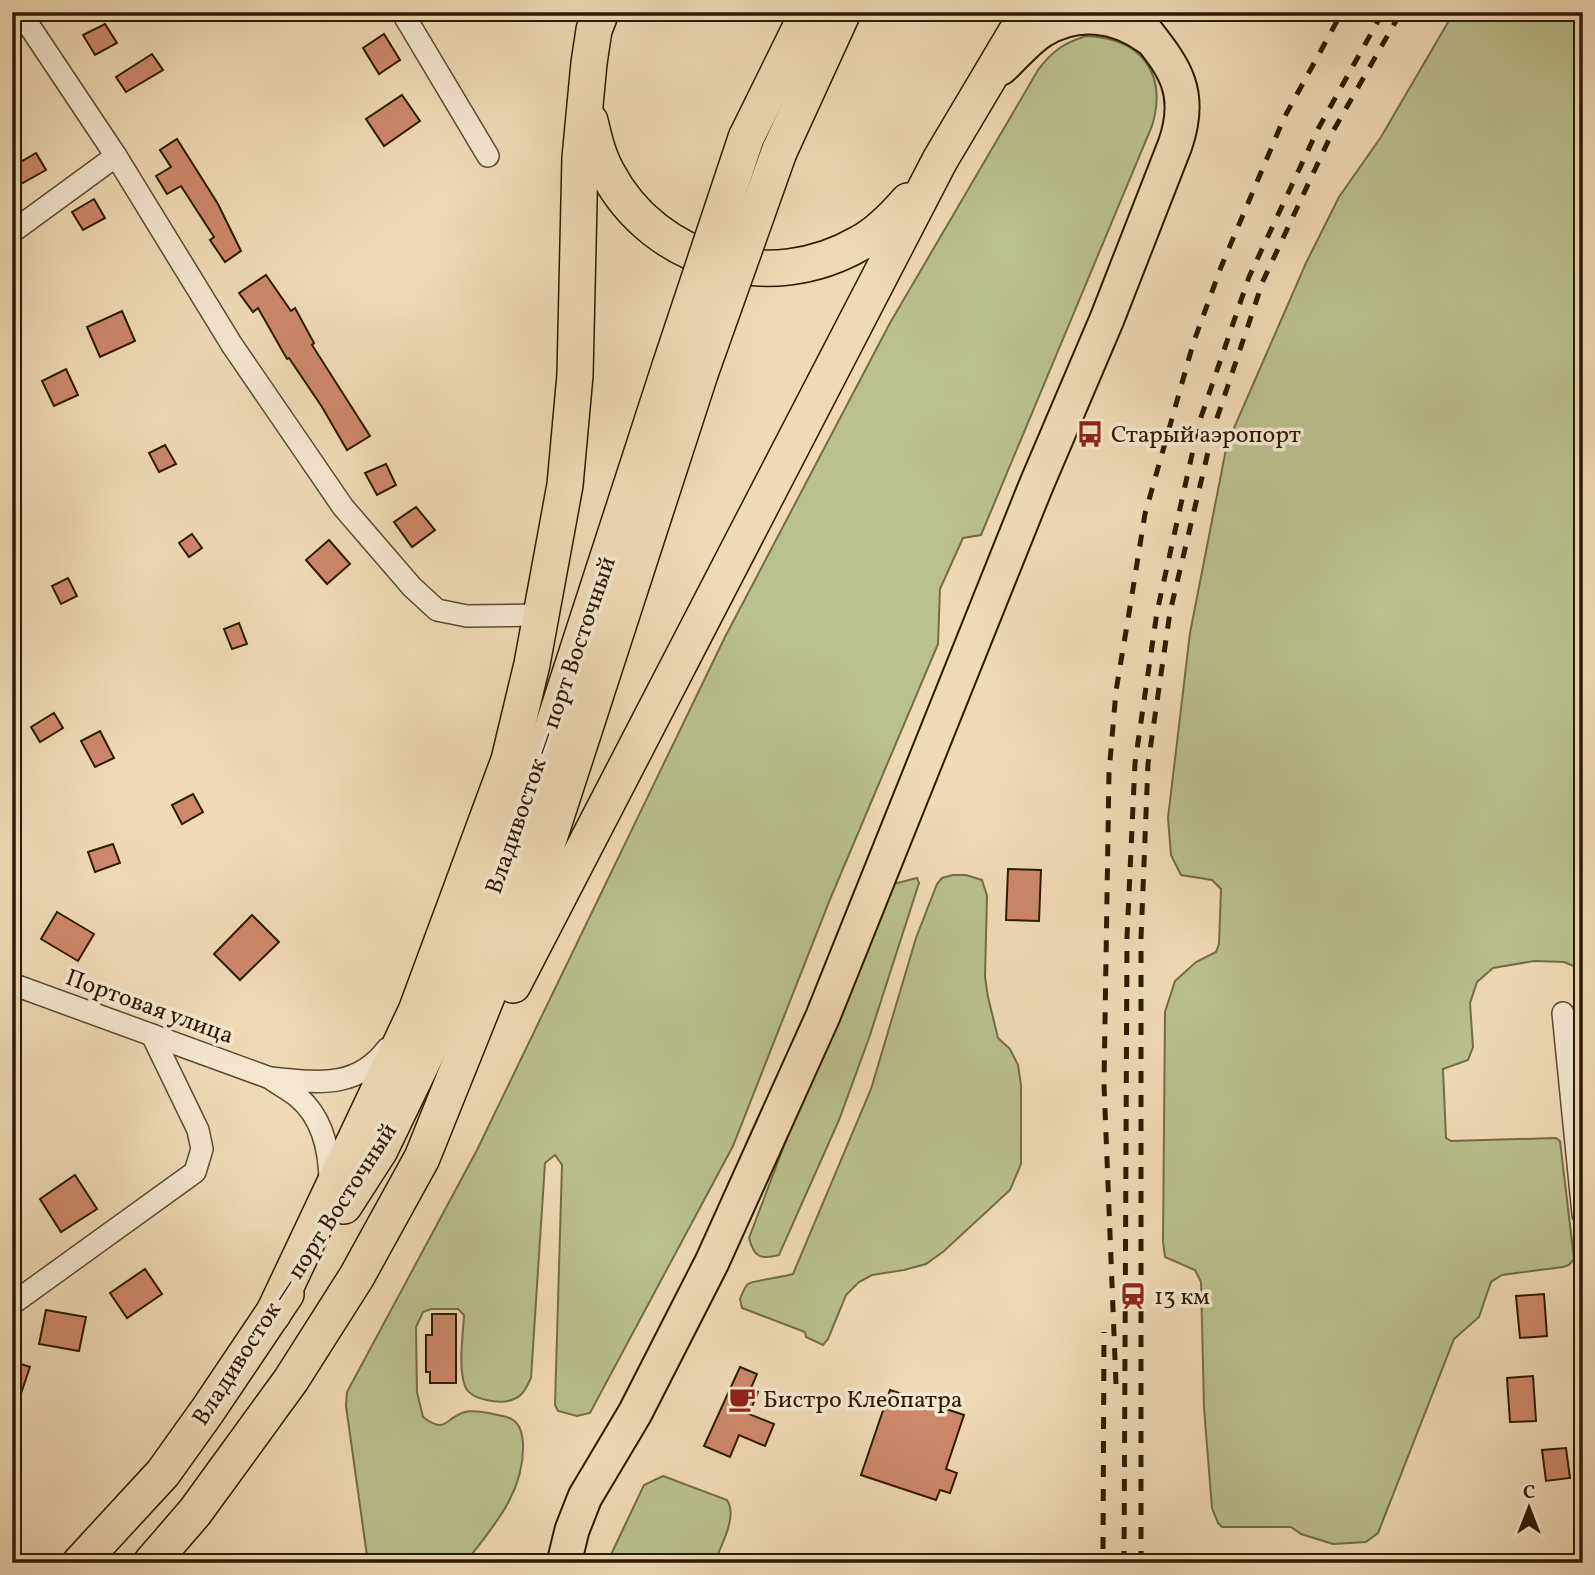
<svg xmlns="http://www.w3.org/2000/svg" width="1595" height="1575" font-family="Vollkorn,serif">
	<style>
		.green { fill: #bac08e; stroke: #736d48; stroke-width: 2 }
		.building { fill: #ce886c; stroke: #2c1a03; stroke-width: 2 }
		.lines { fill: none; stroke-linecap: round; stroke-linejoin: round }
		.minor-casing { stroke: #5d4a30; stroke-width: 24 }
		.primary-casing { stroke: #2c1a03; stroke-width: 37 }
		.trunk-casing { stroke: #2c1a03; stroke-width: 38 }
		.minor { stroke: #f5e7d0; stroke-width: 21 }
		.primary { stroke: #f0dab6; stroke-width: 33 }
		.trunk { stroke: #f0dab6; stroke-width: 35 }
		.rail { stroke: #2c1a03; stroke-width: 5; stroke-dasharray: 12 12; stroke-linecap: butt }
		.trunk-bridge-casing { stroke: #2c1a03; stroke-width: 38; stroke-linecap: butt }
		.trunk-bridge { stroke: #f0dab6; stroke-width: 35 }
		.labels { text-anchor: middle; stroke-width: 7; stroke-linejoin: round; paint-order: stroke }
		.poi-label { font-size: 24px; fill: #2c1a03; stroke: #f5e7d0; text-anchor: start }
		.street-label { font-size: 24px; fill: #2c1a03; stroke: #f5e7d0 }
	</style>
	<rect width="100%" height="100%" fill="#f0dab6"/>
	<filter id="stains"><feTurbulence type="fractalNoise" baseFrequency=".00286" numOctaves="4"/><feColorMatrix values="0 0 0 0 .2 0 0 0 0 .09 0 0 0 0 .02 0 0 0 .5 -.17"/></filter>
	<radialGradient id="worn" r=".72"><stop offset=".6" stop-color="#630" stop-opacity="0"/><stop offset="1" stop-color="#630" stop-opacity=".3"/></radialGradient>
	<!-- green -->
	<g class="green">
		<polygon points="1454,12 1583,12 1583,970 1564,962 1534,961 1493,968 1477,982 1470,1003 1473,1047 1468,1060 1443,1069 1446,1138 1451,1141 1556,1138 1560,1141 1574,1259 1569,1265 1563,1267 1502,1275 1491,1282 1479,1317 1454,1339 1378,1533 1366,1542 1333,1544 1301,1534 1291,1527 1222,1527 1218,1523 1212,1508 1204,1408 1201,1282 1195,1270 1165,1257 1163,1242 1165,1012 1175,981 1196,962 1216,952 1219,944 1221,889 1212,880 1181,875 1171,855 1168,818 1190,633 1227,444 1306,263 1339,197 1381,137"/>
		<path d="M1086,36C1141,38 1168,73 1152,126L981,535L963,538L940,589L938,644L831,897L733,1146L590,1413L577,1416L558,1411L555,1405L562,1165L555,1155L545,1163L531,1378C527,1386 523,1396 514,1399C501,1405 470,1400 465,1386C458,1368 463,1335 464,1315L458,1309H431L423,1312L416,1327L417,1392L423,1417C447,1435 444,1418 465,1412C475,1409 492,1414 503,1416C518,1419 522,1429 523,1443C525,1492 493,1527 465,1563H368L346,1406L347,1392L477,1150L725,637L890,323L1038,70C1052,51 1064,43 1086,36Z"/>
		<path d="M953,875H966L982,880L987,896L985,977L988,997L998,1038L1010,1049L1018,1065L1021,1085V1164L1010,1190L944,1251L926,1264L904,1270L872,1275L859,1282L846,1295L828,1339L823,1345L806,1337L805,1332L742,1308L740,1299C742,1295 744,1287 748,1284C751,1281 784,1277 793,1274L871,1089L916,938L937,884L942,878Z"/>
		<path d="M917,878L919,883L869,1038L839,1120L779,1255C760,1260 754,1257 749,1238L790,1130L893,884Z"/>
		<path d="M663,1476L727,1500C738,1516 721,1546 714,1563H607L644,1485Z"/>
	</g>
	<!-- building -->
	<g class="building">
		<polygon points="105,24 117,43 95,55 83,35"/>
		<polygon points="384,34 400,60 379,74 363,48"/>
		<polygon points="152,54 163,70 126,92 116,77"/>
		<polygon points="402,95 420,121 384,146 366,119"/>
		<polygon points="177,139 218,204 241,251 225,262 210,240 214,237 181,186 167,194 156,176 171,167 160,150"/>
		<polygon points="36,153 46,170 21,184 12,167"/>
		<polygon points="94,199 105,218 83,230 72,212"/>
		<polygon points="266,275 291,311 295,308 314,343 312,345 370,436 347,450 322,407 289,358 287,359 258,308 253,312 239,293"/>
		<polygon points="122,311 135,341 100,357 87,327"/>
		<polygon points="66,369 78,395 54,406 42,381"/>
		<polygon points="165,445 176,464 159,472 149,453"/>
		<polygon points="386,464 396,485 377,495 365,473"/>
		<polygon points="416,507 435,530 412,547 394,522"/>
		<polygon points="192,534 202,548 189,557 179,543"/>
		<polygon points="329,540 350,564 327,584 306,560"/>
		<polygon points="68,578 77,596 61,604 52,586"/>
		<polygon points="239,623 247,644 232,649 224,629"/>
		<polygon points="54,713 63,728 40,742 31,727"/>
		<polygon points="100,731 114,758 95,767 81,741"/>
		<polygon points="193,794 203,812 182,824 172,805"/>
		<polygon points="113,844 120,863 95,872 88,852"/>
		<polygon points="1008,869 1041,870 1039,921 1006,920"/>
		<polygon points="57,912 94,934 78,961 41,939"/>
		<polygon points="252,915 279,942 240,980 214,954"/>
		<polygon points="75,1175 97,1209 61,1232 40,1199"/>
		<polygon points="145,1269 162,1294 127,1318 110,1293"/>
		<polygon points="1544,1294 1547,1336 1520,1338 1516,1296"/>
		<polygon points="46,1310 86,1317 79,1351 39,1344"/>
		<polygon points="432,1314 456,1314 456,1383 430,1383 430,1372 426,1372 426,1335 432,1335"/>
		<polygon points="12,1361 30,1367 15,1411 12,1411"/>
		<polygon points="740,1367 757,1374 751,1388 758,1392 749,1414 774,1424 765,1446 739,1435 730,1457 704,1446"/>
		<polygon points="1533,1376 1536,1421 1510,1422 1507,1378"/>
		<polygon points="890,1390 964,1415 946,1469 957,1473 950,1493 940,1490 936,1500 861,1475"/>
		<polygon points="1566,1448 1570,1478 1546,1481 1542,1450"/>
	</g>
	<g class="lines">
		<defs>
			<g id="minor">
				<polyline points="20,12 116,156 232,345 343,507 412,587 437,610 467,616 541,615"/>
				<polyline points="402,12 488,156"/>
				<polyline points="12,232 116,156"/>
				<polyline points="12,984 270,1078"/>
				<polyline points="1563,1013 1583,1214"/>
				<path d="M330,1184C330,1153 323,1118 298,1097C290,1090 279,1085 270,1078C316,1082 356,1090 387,1049"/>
				<polyline points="12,1304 195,1172 202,1149 198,1130 152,1035"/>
			</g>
			<g id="primary">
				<path d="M1001,68C1014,56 1026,41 1041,31C1076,9 1117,14 1149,38"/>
				<path d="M564,1563L572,1530L585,1497L635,1413L712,1262L823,1016L1035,488L1107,319L1175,145C1197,82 1165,59 1131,12"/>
			</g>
			<g id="trunk">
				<path d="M590,121C594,138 598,156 607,172C655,264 771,295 860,243C879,233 894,217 908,201"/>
				<polyline points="746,138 808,12"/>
				<polyline points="779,152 843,12"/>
				<polyline points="513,985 940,160 1028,12"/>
				<polyline points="344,1206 380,1150 434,1038 515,843 670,366"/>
				<polyline points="273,1314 416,1011 509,760 532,664 565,485 575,375 580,158 589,63 594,30 601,12"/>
				<polyline points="80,1563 163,1473 208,1410 286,1294"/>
				<polyline points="151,1563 195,1512 291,1380 357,1276 422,1158 543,857 700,374"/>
			</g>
		</defs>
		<!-- minor casing -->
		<use href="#minor" class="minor-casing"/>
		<!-- primary casing -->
		<use href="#primary" class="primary-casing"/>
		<!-- trunk casing -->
		<use href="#trunk" class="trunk-casing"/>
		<!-- minor -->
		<use href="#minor" class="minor"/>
		<!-- primary -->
		<use href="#primary" class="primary"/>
		<!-- trunk -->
		<use href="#trunk" class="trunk"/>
		<!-- rail -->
		<g class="rail">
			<polyline points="1116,1384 1104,1084 1109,773 1116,691 1130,607 1145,514 1193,344 1221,267 1284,118 1342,12"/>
			<polyline points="1103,1549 1104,1332"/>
			<polyline points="1124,1563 1127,937 1135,763 1157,612 1199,423 1249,277 1318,129 1383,12"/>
			<polyline points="1141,1563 1141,938 1148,764 1170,612 1214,427 1263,281 1332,133 1401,12"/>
		</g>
		<defs>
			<g id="trunk-bridge">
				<polyline points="670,366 746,138"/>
				<polyline points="700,374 779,152"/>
			</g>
		</defs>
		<!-- trunk-bridge casing -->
		<use href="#trunk-bridge" class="trunk-bridge-casing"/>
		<!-- trunk-bridge -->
		<use href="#trunk-bridge" class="trunk-bridge"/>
	</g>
	<!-- icons -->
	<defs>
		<symbol id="bus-bare" viewBox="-9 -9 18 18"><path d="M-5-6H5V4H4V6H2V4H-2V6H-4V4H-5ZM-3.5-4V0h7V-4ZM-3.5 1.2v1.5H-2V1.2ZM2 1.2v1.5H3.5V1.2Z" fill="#8f2418" stroke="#f5e7d0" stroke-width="2.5" paint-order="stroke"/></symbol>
		<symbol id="station-bare" viewBox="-9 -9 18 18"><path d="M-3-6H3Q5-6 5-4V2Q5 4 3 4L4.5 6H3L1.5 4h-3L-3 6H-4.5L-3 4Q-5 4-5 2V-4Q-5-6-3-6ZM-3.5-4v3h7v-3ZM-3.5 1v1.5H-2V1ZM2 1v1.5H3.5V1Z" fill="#8f2418" stroke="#f5e7d0" stroke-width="2.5" paint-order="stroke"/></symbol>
		<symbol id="cafe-bare" viewBox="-9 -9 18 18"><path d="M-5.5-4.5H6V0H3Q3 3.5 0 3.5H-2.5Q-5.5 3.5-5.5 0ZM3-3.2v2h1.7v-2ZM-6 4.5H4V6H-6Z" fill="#8f2418" stroke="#f5e7d0" stroke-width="2.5" paint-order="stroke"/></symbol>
	</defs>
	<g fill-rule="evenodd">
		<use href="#bus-bare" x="1071" y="415" width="38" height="38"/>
		<use href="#station-bare" x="1114" y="1277" width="38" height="38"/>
		<use href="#cafe-bare" x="723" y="1380" width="38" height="38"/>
	</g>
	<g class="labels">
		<!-- poi labels -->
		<g class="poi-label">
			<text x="1111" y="442">Старый аэропорт</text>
			<text x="1154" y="1304">13 км</text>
			<text x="763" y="1407">Бистро Клеопатра</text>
		</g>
		<!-- street labels -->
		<g class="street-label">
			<text transform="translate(550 725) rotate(-71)" y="8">Владивосток — порт Восточный</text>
			<text transform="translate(150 1006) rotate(20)" y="8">Портовая улица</text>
			<text transform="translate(294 1274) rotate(-57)" y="8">Владивосток — порт Восточный</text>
		</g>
	</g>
	<!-- margin -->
	<rect width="1595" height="1575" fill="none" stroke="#f0dab6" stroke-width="42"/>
	<rect x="14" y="14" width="1567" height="1547" fill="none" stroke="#2c1a03" stroke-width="3.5"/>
	<rect x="21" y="21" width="1553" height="1533" fill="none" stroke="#2c1a03" stroke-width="2"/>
	<!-- north arrow -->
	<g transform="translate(1529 1508)" stroke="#f5e7d0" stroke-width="5" paint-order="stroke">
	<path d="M0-5L12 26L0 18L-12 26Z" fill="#2c1a03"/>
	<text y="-10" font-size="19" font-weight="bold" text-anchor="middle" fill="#2c1a03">С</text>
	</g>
	<rect width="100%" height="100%" filter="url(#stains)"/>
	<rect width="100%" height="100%" fill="url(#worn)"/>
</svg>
